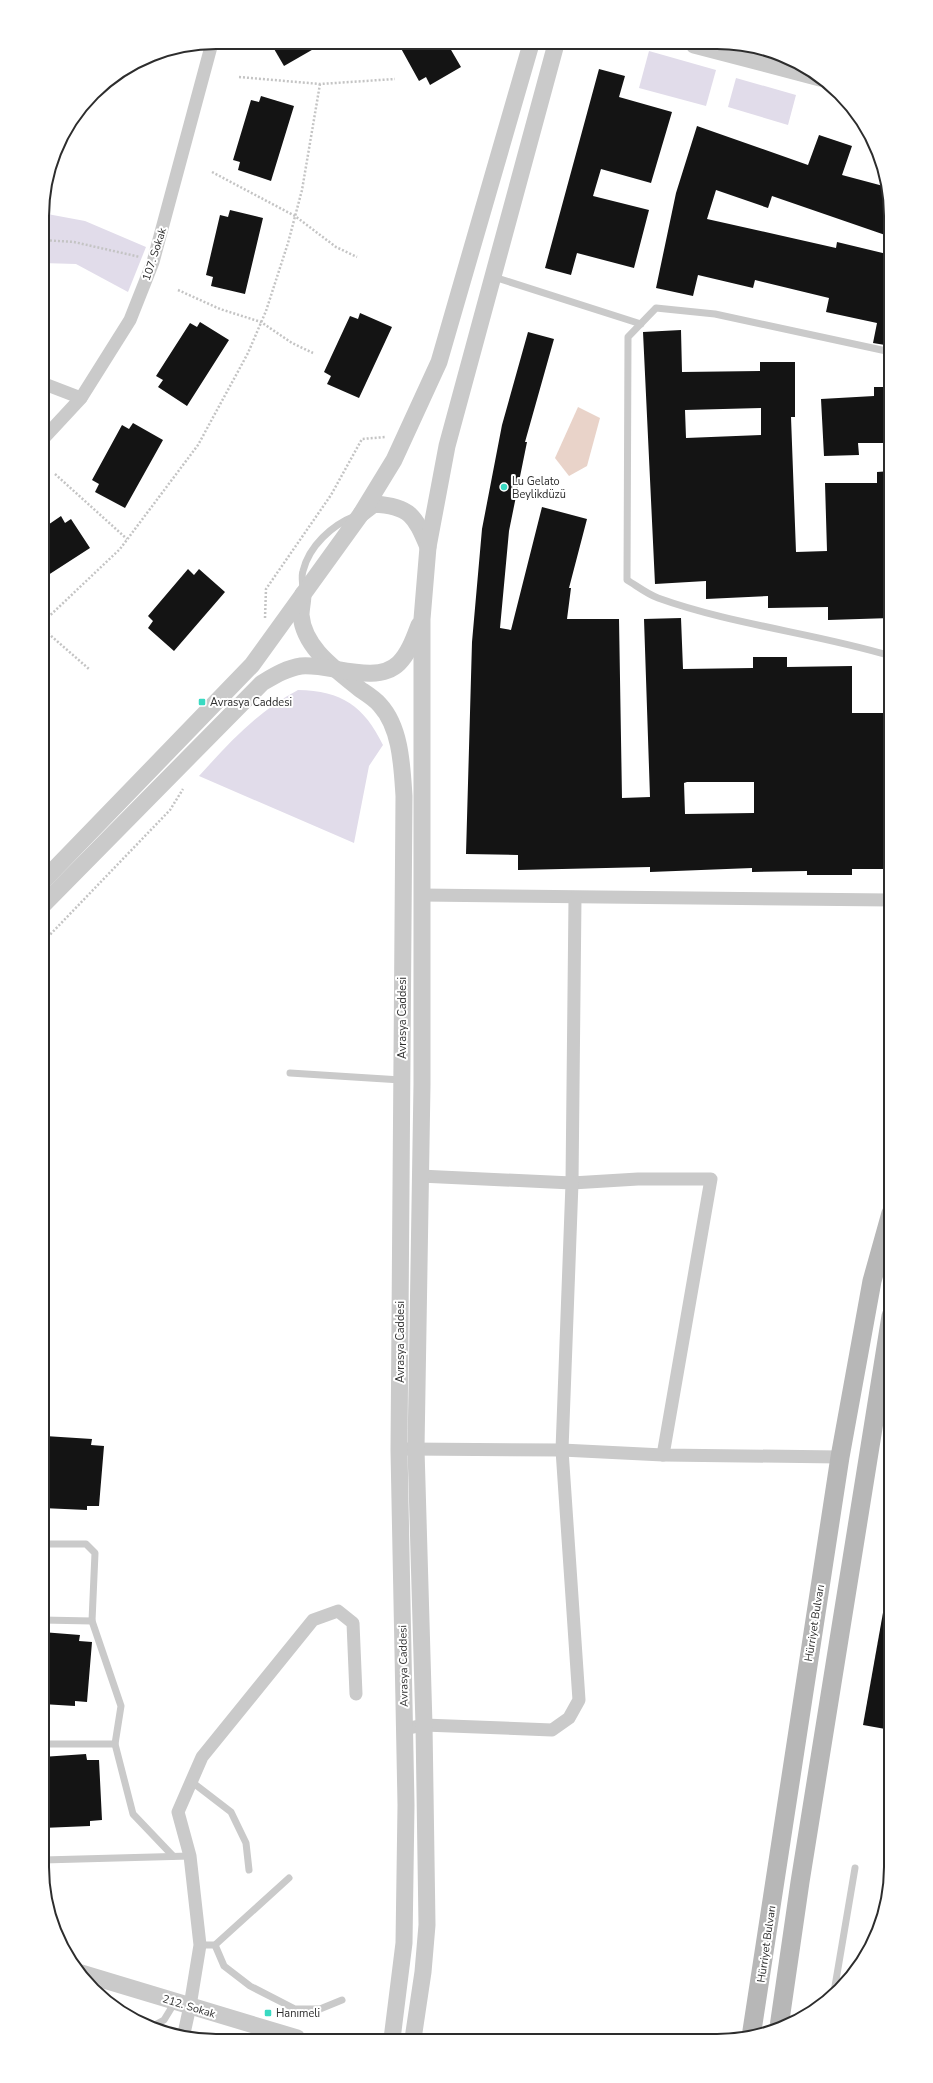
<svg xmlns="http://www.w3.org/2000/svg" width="933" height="2083" font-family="'Nunito Sans',sans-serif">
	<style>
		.green { fill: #e1dcea }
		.water { fill: #e9d3c9 }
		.building { fill: #141414; fill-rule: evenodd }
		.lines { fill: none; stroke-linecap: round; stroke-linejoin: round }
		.path { stroke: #c4c4c4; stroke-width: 2.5; stroke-dasharray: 2 2; stroke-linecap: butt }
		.service { stroke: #cacaca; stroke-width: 7 }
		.minor { stroke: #cacaca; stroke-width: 13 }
		.tertiary { stroke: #cacaca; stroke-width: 17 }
		.secondary { stroke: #b7b7b7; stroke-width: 19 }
		.poi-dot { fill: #39dac2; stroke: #fff; stroke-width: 1.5 }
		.labels { text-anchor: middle; stroke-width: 4; stroke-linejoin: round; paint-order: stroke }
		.street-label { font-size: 11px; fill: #2d2d2d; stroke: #fff }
		.poi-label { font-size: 11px; fill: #2d2d2d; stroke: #fff; text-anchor: start }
		.rim { fill: none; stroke: #2d2d2d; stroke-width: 2 }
	</style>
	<rect width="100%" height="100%" fill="#fff"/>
	<!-- green -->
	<g class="green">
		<polygon points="649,51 716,70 706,106 639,88"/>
		<polygon points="736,78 796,95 788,125 728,107"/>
		<polygon points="42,213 85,221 146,247 128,292 76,264 42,263"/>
		<path d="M298,690C342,691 364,706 383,745L369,766L354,843L199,776C229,743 258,711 298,690Z"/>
	</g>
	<!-- water -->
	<polygon class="water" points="578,407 600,418 587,466 569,476 555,458"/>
	<!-- building -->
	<g class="building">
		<polygon points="270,42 324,43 284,66"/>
		<polygon points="398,43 447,43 461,67 430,85 426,77 419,81"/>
		<polygon points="599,69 625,76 619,97 672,112 651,183 601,169 593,196 649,210 634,268 577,253 571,275 545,268"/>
		<polygon points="261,96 294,106 271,181 238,170 240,162 233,160 251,100 259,102"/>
		<polygon points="697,126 808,165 819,135 852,146 842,175 887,187 891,216 891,237 772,196 768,208 716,190 707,219 836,248 837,242 891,255 891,346 873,343 877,323 826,312 829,298 755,280 753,288 698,275 693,296 656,288 676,193"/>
		<polygon points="230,210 263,218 245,294 211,286 213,277 206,275 220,215 228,217"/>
		<polygon points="360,313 392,327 359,398 327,384 331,376 324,372 350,316 358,319"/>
		<polygon points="200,322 229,340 187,406 158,387 163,380 156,376 190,323 197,327"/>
		<path d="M681,330L682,372L760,371V362H795V417H791L796,552L827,551L825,483H877V472L891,471V618L828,620V607L768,608V596L706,599V581L655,584L643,332ZM761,408V435L686,438L685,410Z"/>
		<path d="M528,332L554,339L525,442H527L509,531L500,628L511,630L542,507L587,519L569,588H571L567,619H619L622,798L650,797L644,619L681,618L683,669L753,668V657H787V667L852,666V713H891V869H852V875H807V871L752,872V868L650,872V867L518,870V855L466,854L472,642L482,529L502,425ZM687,782H754V813L685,814L684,783Z"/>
		<polygon points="874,387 891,387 891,443 858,443 859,455 824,456 821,399 874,396"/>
		<polygon points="133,423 163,440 125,508 95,492 99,484 92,480 122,425 129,429"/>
		<polygon points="61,516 65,523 71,519 90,548 42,579 42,529"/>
		<polygon points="188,569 194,575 199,569 225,592 174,651 148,628 153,621 148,616"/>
		<polygon points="45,1436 92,1439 91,1445 104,1446 99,1506 87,1506 87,1510 42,1508 42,1442 45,1442"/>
		<polygon points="884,1607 891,1608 891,1730 863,1725"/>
		<polygon points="42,1632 80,1635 79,1641 92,1642 87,1702 75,1701 75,1706 42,1704"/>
		<polygon points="86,1754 87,1760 99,1760 102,1820 90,1821 90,1826 42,1828 42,1757"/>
	</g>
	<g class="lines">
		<!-- path -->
		<g class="path">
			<polyline points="239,77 320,84 395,79"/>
			<polyline points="212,172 295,216 336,247 357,257"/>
			<polyline points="42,240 74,242 140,257"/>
			<polyline points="178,290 220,309 261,322 292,343 313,353"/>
			<polyline points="55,474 127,539"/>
			<polyline points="265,618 266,589 331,495 362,439 386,437"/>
			<polyline points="42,623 120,549 198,445 248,353 266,311 288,243 302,190 320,84"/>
			<polyline points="42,628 89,669"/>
			<polyline points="42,943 170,810 183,789"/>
		</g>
		<!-- service -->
		<g class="service">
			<polyline points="494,277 641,324"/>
			<path d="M303,590C303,584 301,576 303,571C309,546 332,525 355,516"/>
			<path d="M891,656C815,633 733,625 658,598C647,594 637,586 627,580L628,337L656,308L715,314L891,352"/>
			<polyline points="290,1073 401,1080"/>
			<polyline points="42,1544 86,1544 95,1553 92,1621 121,1706 115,1744 133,1814 173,1856"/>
			<polyline points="42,1620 92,1621"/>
			<polyline points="42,1744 115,1744"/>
			<polyline points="192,1782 231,1812 246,1843 249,1870"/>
			<polyline points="43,1860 190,1856"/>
			<polyline points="200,1945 215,1945 289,1878"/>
			<polyline points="215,1945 224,1966 250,1986 295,2009 320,2009 342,2000"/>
			<polyline points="834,1992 855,1868"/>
			<polyline points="151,2027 164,2020 175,2002"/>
		</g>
		<!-- minor -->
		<g class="minor">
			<polyline points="42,383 81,398"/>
			<polyline points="42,440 81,398 130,320 153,262 212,43"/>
			<polyline points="421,895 891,900"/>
			<polyline points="575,898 572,1183 638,1179 711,1179 663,1455"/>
			<polyline points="407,1449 562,1450 663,1455 840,1457"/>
			<polyline points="404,1729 424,1725 552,1730 569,1718 579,1700 562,1450 572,1183 420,1176"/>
			<polyline points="183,2038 190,2006 200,1945 190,1856 178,1812 202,1757 313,1620 338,1611 353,1623 356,1694"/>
		</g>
		<!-- tertiary -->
		<g class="tertiary">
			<polyline points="694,45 820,78"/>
			<path d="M361,514L374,504C410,506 415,516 428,547"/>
			<path d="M303,594C303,601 301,609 301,615C304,649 337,670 361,690C367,694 375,699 380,705C401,728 402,767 404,796L399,1450L406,1805L404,1943L392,2039"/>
			<polyline points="42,882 252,665 361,514 394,460 439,362 531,44"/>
			<path d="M42,906L262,683C274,676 287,668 301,666C330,663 376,686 399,663C409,653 414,638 419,625"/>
			<polyline points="81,1973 297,2038"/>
			<polyline points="413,2039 423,1972 427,1925 424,1725 416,1449 422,1084 422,619 428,547 447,446 556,44"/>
		</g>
		<!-- secondary -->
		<g class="secondary">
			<polyline points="779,2027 800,1882 891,1316"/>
			<polyline points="751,2037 840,1457 872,1281 891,1213"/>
		</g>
	</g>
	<!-- markers -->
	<g class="poi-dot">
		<circle cx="504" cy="487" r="4"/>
		<rect x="198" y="698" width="8" height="8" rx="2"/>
		<rect x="264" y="2009" width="8" height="8" rx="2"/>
	</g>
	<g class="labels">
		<!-- street labels -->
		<g class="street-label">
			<text transform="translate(154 254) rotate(-72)" y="4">107. Sokak</text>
			<text transform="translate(402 1018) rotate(-90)" y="4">Avrasya Caddesi</text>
			<text transform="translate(400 1342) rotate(-90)" y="4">Avrasya Caddesi</text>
			<text transform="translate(814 1623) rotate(-81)" y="4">Hürriyet Bulvarı</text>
			<text transform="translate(403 1666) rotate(-91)" y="4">Avrasya Caddesi</text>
			<text transform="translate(766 1944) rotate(-82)" y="4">Hürriyet Bulvarı</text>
			<text transform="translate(189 2006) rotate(17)" y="4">212. Sokak</text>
		</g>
		<!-- poi labels -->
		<g class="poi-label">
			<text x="512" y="485">Lu Gelato<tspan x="512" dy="13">Beylikdüzü</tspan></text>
			<text x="210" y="706">Avrasya Caddesi</text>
			<text x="276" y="2017">Hanımeli</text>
		</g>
	</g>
	<!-- crop -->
	<path d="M0 0H933V2083H0ZM216 49H717A167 167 0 0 1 884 216V1867A167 167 0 0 1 717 2034H216A167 167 0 0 1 49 1867V216A167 167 0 0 1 216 49Z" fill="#fff" fill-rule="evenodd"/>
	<path class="rim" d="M216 49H717A167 167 0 0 1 884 216V1867A167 167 0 0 1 717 2034H216A167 167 0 0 1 49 1867V216A167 167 0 0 1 216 49Z"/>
</svg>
